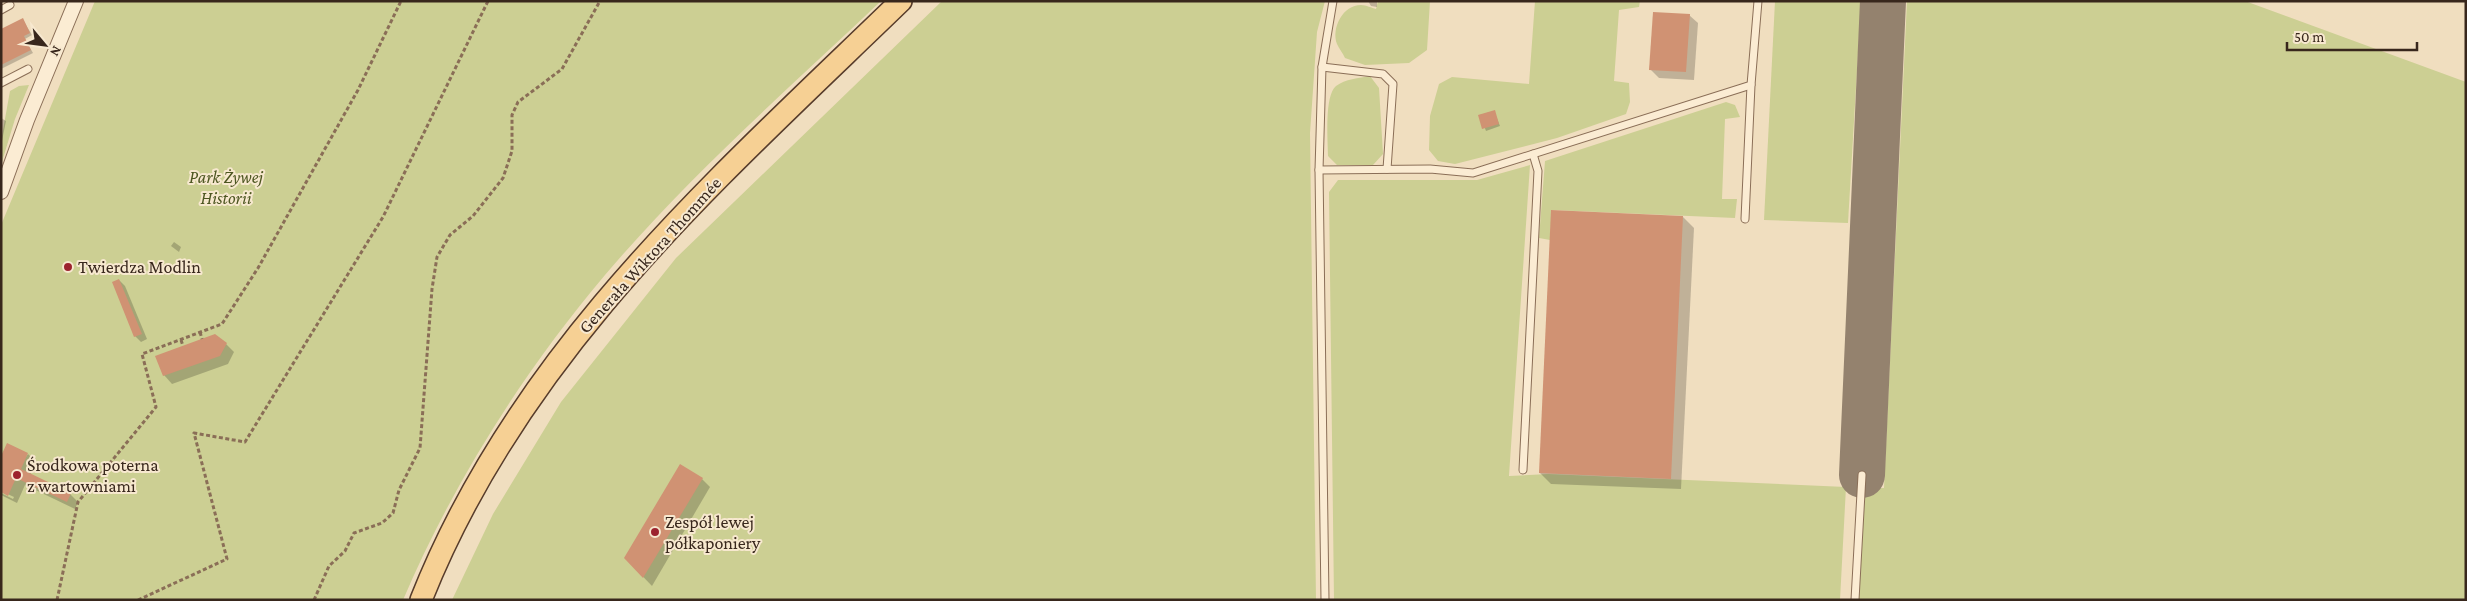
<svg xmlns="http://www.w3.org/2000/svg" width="2467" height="601" font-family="'Crimson Pro',serif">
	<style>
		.green { fill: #cccf93 }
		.shadow { fill: #0003 }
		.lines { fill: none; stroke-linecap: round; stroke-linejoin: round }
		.taxiway { stroke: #94826e; stroke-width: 46 }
		.building { fill: #d09273 }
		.service-casing { stroke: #8a6e57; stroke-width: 9 }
		.minor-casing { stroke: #8a6e57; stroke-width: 16 }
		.primary-casing { stroke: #573c2b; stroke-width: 24 }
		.path { stroke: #8a6e57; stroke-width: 3; stroke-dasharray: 4 2.5; stroke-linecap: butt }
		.service { stroke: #fbecd3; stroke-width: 7 }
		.minor { stroke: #fbecd3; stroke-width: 14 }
		.primary { stroke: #f6d094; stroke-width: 21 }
		.poi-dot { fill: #9c232e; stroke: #f7e8cf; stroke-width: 2 }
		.labels { text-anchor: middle; stroke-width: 4; stroke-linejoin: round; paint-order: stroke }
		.park-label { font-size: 18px; font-style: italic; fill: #4d5621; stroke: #f7e8cf }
		.street-label { font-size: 18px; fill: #38271c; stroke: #f7e8cf }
		.poi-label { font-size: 18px; fill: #38271c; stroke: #f7e8cf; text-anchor: start }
	</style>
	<rect width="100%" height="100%" fill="#f0debf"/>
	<!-- green -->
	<g class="green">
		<path d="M95,1H881C787,90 689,176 605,275C523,372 453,483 403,600H1V225Z"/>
		<polygon points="942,1 1325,1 1317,32 1310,133 1316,600 452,600 493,514 561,402 676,258"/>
		<path d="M1378,1H1430L1427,50L1409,63L1365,65L1345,58C1343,53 1339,49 1337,44C1331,28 1343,5 1361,5C1366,5 1372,8 1376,9Z"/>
		<polygon points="1535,1 1640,1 1639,7 1619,10 1614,81 1629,83 1630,102 1626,114 1557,138 1455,164 1438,161 1429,150 1430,116 1439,84 1452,77 1529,84"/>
		<polygon points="1775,1 1861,1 1848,223 1764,220"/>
		<polygon points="1907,1 2245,1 2466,82 2466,600 1858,600 1864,488 1884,488"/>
		<path d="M1370,76L1379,88L1383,154L1373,165H1337L1328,156C1328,141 1324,96 1336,86C1345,79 1359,78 1370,76Z"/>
		<polygon points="29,85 15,119 1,165 1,141 10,91 19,86"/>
		<polygon points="1726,102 1735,105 1740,117 1725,119 1722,199 1737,199 1735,218 1552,210 1550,240 1539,238 1545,161"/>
		<polygon points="1530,165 1509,476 1548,474 1846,487 1840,600 1334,600 1329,192 1338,180 1477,180"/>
	</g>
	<!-- shadow -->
	<g class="shadow">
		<polygon points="1368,1 1377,1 1377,7 1371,6"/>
		<polygon points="1689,15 1698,23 1694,80 1659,78 1651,70"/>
		<polygon points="23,20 32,35 25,39 33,53 1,69 1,31"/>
		<polygon points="1494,111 1500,126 1486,131 1480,115"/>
		<polygon points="1,118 6,121 1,146"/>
		<polygon points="1683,217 1694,228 1681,489 1551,484 1540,473"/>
		<polygon points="174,242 181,247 179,252 171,246"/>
		<polygon points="119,280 125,286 147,339 141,342 135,336"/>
		<polygon points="226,344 234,352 228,364 172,384 164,375"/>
		<polygon points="28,454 36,462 30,475 70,494 78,502 75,509 25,485 17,503 1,495 1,493 13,499 14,497 1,491"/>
		<polygon points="702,479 710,487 652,586 625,558"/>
	</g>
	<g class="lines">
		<!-- taxiway -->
		<polyline class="taxiway" points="1862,475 1883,1"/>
	</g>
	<!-- building -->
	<g class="building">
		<polygon points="1653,12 1690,14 1686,72 1649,70"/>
		<polygon points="23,18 30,33 24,36 31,50 1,65 1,29"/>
		<polygon points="1495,110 1499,124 1482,129 1478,115"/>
		<polygon points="1551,210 1683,216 1671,479 1539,473"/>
		<polygon points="119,279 142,334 134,337 112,282"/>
		<polygon points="215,334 227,343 220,356 163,376 155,356"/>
		<polygon points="7,443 28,453 21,469 71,493 67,502 16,478 8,496 1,492 1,456"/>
		<polygon points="680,464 703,478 643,578 624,558"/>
	</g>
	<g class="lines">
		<defs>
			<g id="service">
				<polyline points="1,10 10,5"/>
				<polyline points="1322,67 1383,74 1393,84 1387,169"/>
				<polyline points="1,83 28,69"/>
				<polyline points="1319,170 1430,169 1473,173 1751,85 1758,1"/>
				<polyline points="1745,219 1751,85"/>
				<polyline points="1523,470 1538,171 1533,154"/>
				<polyline points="1325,600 1319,170 1322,67 1333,1"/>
				<polyline points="1855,600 1862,475"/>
			</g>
			<polyline id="minor" points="1,192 27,120 76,1"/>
			<path id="primary" d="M421,600C519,352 714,182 901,1"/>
		</defs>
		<!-- service casing -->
		<use href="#service" class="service-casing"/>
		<!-- minor casing -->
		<use href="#minor" class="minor-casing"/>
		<!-- primary casing -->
		<use href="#primary" class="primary-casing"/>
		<!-- path -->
		<g class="path">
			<polyline points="200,332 202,339"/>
			<polyline points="181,340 183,346"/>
			<polyline points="57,600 78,502 156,407 142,354 222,324 258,268 358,90 401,1"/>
			<polyline points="138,600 227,559 194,433 245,442 383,217 488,1"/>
			<polyline points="314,600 329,566 345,551 354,533 382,523 393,513 399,490 420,448 432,289 437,257 450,235 473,216 503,178 512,151 512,115 518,102 562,69 600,1"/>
		</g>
		<!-- service -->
		<use href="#service" class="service"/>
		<!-- minor -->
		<use href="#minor" class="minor"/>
		<!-- primary -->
		<use href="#primary" class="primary"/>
	</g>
	<!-- markers -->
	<g class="poi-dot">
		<circle cx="68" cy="267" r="5"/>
		<circle cx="17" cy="475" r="5"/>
		<circle cx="655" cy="532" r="5"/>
	</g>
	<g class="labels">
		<!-- park labels -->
		<g class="park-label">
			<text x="226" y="183">Park Żywej<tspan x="226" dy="21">Historii</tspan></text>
		</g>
		<!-- street labels -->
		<g class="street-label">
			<text transform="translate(650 255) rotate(-48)" y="6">Generała Wiktora Thommée</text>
		</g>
		<!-- poi labels -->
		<g class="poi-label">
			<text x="78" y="273">Twierdza Modlin</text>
			<text x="27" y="471">Środkowa poterna<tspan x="27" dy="21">z wartowniami</tspan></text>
			<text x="665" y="528">Zespół lewej<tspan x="665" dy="21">półkaponiery</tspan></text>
		</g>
	</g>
	<!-- border -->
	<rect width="2467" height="601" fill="none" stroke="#38271c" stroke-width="5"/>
	<!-- north arrow -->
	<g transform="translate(45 45) rotate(119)" stroke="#f7e8cf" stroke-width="4" paint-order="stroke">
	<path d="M0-4L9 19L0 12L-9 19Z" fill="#38271c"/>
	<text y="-8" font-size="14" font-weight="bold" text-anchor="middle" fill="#38271c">N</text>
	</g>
	<!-- scale -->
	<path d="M2287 42v8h130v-8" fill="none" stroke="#38271c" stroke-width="2.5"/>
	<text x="2294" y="42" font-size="15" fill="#38271c" stroke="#f7e8cf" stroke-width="4" paint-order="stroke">50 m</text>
</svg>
